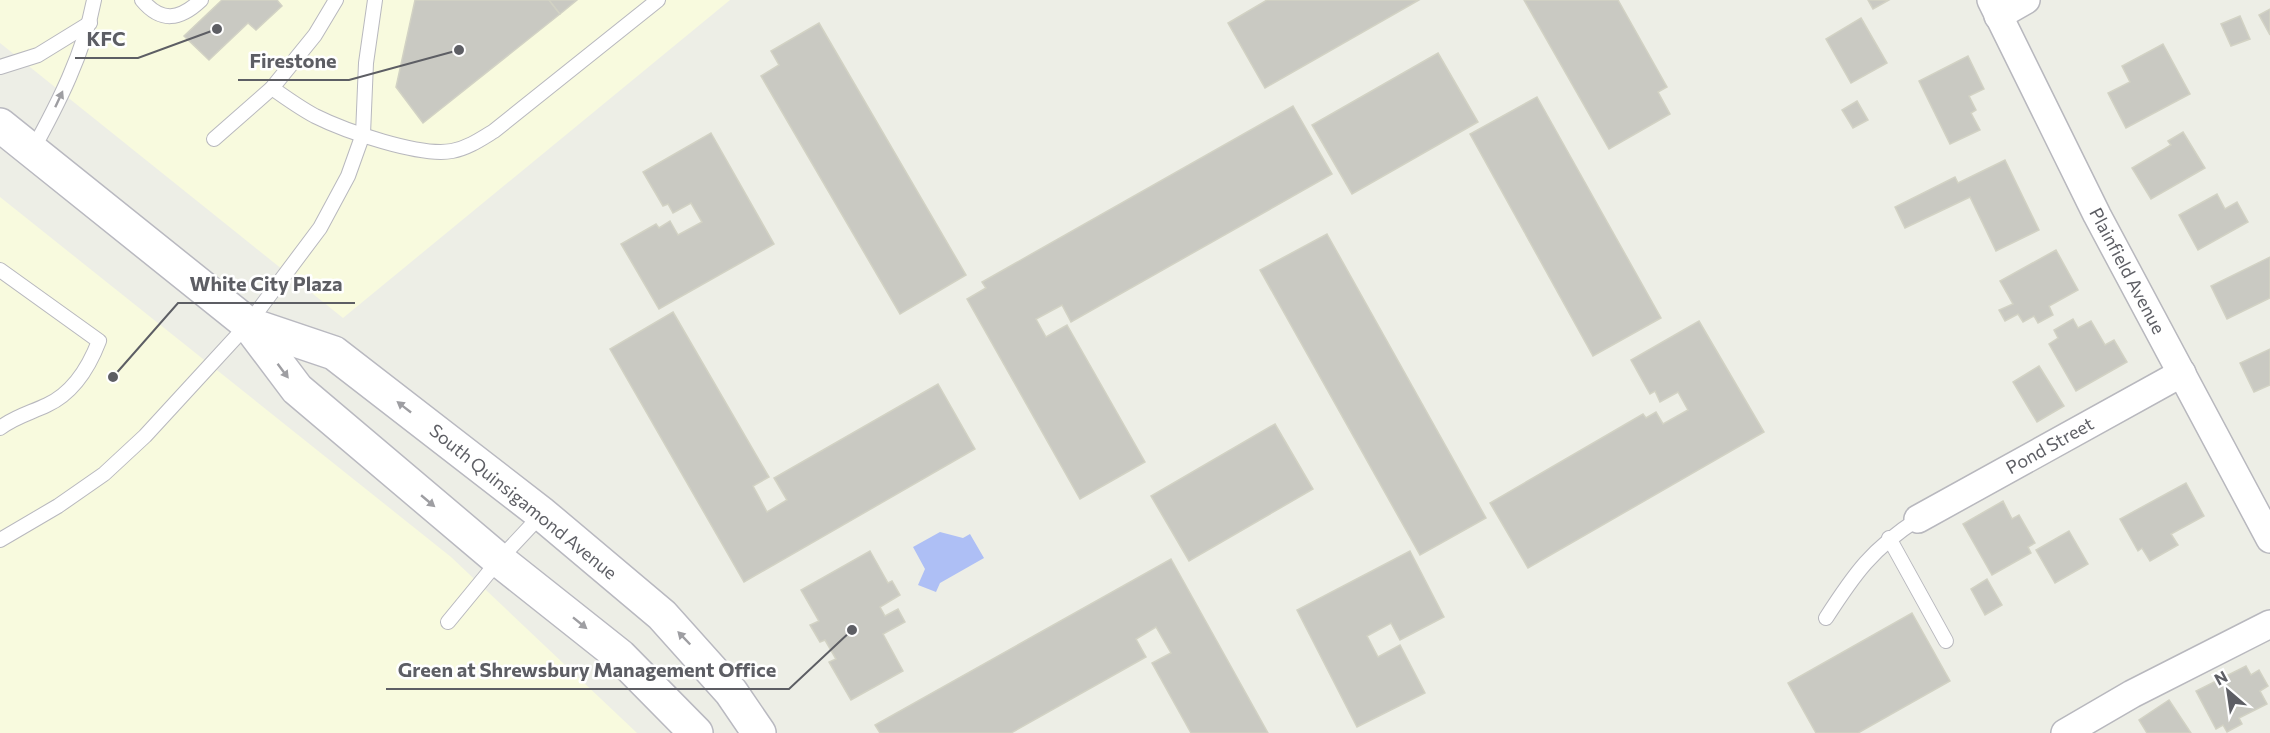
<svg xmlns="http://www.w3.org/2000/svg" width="2270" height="733" font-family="Commissioner,sans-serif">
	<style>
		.commercial { fill: #f8fade }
		.water { fill: #aebff5 }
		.building { fill: #c9c9c2; stroke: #d2d2c4; stroke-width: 1.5 }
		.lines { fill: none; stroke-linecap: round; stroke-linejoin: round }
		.service-casing { stroke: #b8b8be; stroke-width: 16 }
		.minor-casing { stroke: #b8b8be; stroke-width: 30 }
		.secondary-casing { stroke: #b9b9c0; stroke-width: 36 }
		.service { stroke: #fff; stroke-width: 14 }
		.minor { stroke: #fff; stroke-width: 27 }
		.secondary { stroke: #fff; stroke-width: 33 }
		.oneway { fill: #9e9ea2 }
		.labels { text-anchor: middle; stroke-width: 5; stroke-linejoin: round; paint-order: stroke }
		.street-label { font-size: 18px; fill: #5d5e64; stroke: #fff }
		.leader { fill: none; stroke: #5d5e64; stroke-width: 2 }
		.callout-dot { fill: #5d5e64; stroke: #fff; stroke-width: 2 }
		.callout-label { font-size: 20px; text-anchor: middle; font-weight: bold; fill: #5d5e64; stroke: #fff; stroke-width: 5; stroke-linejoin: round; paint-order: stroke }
	</style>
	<rect width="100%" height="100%" fill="#edeee6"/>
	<!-- commercial -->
	<g class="commercial">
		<polygon points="0,0 730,0 343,318 0,43"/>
		<polygon points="0,197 451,557 637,733 0,733"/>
	</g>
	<!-- water -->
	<polygon class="water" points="940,532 963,538 970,534 984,558 940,583 936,592 918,585 925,569 913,547"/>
	<!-- building -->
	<g class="building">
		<polygon points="222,0 277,0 282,6 256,30 248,23 209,60 184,36"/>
		<polygon points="415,0 549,0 560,14 423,123 396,87"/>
		<polygon points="549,0 577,0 560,14"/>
		<polygon points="1267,0 1419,0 1265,88 1228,23"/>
		<polygon points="1524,0 1618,0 1667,87 1658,92 1670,114 1609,149"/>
		<polygon points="1868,0 1889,0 1873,9"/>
		<polygon points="2270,9 2270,35 2259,15"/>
		<polygon points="2240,16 2250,39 2231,46 2221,24"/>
		<polygon points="1861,18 1887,63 1851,83 1826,39"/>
		<polygon points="819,23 966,275 900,314 761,76 779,65 771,51"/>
		<polygon points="2163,44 2190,94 2126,128 2108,93 2130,82 2122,66"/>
		<polygon points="1438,53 1478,122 1352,194 1312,125"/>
		<polygon points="1968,56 1984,89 1969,96 1976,110 1971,113 1980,130 1950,144 1919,81"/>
		<polygon points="1537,97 1661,318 1593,356 1470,134"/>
		<polygon points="1857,101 1868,120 1853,128 1842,110"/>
		<polygon points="1293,106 1332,174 1071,322 1062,305 1036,319 1046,337 1067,325 1145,462 1080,499 967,299 986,288 982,282"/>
		<polygon points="2183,132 2205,168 2151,199 2132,168 2171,145 2168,141"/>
		<polygon points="711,133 774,244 659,309 621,244 656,224 659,228 670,221 678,235 702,222 691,203 673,213 668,204 663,206 643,172"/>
		<polygon points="2005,160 2039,230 1996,251 1970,197 1905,228 1895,207 1955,177 1958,183"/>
		<polygon points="2217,194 2225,209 2237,202 2248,222 2198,250 2179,215"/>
		<polygon points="1327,234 1486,518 1420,555 1260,270"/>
		<polygon points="2056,250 2078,290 2049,306 2053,315 2038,323 2034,316 2023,322 2018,314 2005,321 1999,310 2013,304 2000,281"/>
		<polygon points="2270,257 2270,298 2227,319 2211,286"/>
		<polygon points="673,312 769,477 753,486 767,512 787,500 774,478 938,384 975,449 744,582 610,349"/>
		<polygon points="2073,319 2078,328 2091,321 2105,345 2114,340 2127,362 2076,391 2049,344 2058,338 2054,330"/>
		<polygon points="1699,321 1764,432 1528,568 1490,503 1643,414 1646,418 1656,412 1663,424 1688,410 1678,392 1660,402 1655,391 1650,394 1631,360"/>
		<polygon points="2270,349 2270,385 2254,392 2240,363"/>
		<polygon points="2039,366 2064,406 2037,422 2013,382"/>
		<polygon points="1275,424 1313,489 1189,561 1151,496"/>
		<polygon points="2186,483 2204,516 2171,534 2178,545 2150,561 2142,548 2138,551 2120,519"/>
		<polygon points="2003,501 2012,519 2019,515 2035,543 2028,547 2031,553 1992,575 1963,524"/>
		<polygon points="2069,531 2088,564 2055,583 2036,550"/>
		<polygon points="870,551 888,583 892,581 900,595 880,607 885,616 898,609 905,622 883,634 903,671 851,700 829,662 836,659 825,640 820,642 810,625 819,621 801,590"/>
		<polygon points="1410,551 1444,617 1400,640 1391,623 1367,636 1378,657 1400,645 1425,693 1357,727 1297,610"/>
		<polygon points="1171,559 1268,733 1191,733 1152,663 1171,653 1156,627 1136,639 1146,657 1011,733 880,733 875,725"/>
		<polygon points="1987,579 2002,605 1985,615 1971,589"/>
		<polygon points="1912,613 1950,681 1858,733 1816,733 1788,683"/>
		<polygon points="2246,666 2251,675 2259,670 2268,686 2260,691 2267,704 2239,718 2242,724 2227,732 2223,725 2216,729 2196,691"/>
		<polygon points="2169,700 2191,733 2147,733 2139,720"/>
	</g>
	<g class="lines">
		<defs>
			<g id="service">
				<path d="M142,0C161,23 180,20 201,0"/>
				<polyline points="0,67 38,55 90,23"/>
				<path d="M272,88C286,98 300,108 315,116C345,131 420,157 452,151C468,148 481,139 494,131L658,0"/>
				<polyline points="214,139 272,88 315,35 336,0"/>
				<path d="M32,151C58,104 84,53 94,0"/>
				<path d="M0,270L99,341C89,367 73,393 47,405C30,413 14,417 0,428"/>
				<polyline points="1889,538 1946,641"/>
				<polyline points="0,540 58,506 104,474 145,436 248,324 320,228 348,176 363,134 366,63 375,0"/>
				<path d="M1826,618C1855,573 1872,549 1918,519"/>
				<polyline points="448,622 499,560 542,514"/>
			</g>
			<g id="minor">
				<polyline points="1991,0 2097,215 2270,539"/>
				<polyline points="1998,16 2026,0"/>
				<polyline points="1918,519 2182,373"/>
				<polyline points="2065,733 2132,694 2270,624"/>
			</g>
			<g id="secondary">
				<polyline points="0,125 248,324 297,389 499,560 620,656 696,733"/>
				<polyline points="248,324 334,353 542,514 662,615 731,692 759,733"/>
			</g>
		</defs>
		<!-- service casing -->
		<use href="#service" class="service-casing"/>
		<!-- minor casing -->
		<use href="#minor" class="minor-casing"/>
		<!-- secondary casing -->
		<use href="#secondary" class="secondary-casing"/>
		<!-- service -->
		<use href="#service" class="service"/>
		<!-- minor -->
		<use href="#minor" class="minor"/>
		<!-- secondary -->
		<use href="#secondary" class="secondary"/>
	</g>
	<!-- one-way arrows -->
	<defs><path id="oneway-solid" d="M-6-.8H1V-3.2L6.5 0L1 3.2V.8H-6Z" transform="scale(1.5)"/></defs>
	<g class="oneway">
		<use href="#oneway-solid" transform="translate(59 99) rotate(-65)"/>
		<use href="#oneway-solid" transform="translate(283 371) rotate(53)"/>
		<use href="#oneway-solid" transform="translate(404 407) rotate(-142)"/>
		<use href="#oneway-solid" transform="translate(428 501) rotate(40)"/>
		<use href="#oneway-solid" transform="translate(580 623) rotate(39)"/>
		<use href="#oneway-solid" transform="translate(684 638) rotate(-134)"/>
	</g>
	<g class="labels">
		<!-- street labels -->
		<g class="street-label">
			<text transform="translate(2127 271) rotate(62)" y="6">Plainfield Avenue</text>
			<text transform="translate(2050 446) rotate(-29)" y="6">Pond Street</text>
			<text transform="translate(523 502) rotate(39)" y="6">South Quinsigamond Avenue</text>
		</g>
	</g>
	<!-- callouts -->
	<path class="leader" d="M217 29L138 58H75M459 50L349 80H238M113 377L178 303H355M852 630L789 689H386"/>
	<g class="callout-dot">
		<circle cx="217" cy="29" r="6"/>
		<circle cx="459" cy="50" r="6"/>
		<circle cx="113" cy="377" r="6"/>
		<circle cx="852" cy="630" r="6"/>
	</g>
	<g class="callout-label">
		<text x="106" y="46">KFC</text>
		<text x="293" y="68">Firestone</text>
		<text x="266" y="291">White City Plaza</text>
		<text x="587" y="677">Green at Shrewsbury Management Office</text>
	</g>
	<!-- north arrow -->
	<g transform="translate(2228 691) rotate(331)" stroke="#ffffff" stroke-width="4.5" paint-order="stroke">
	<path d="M0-4.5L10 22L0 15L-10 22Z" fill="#5d5e64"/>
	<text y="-9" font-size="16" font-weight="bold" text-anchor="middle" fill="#5d5e64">N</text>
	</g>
</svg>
